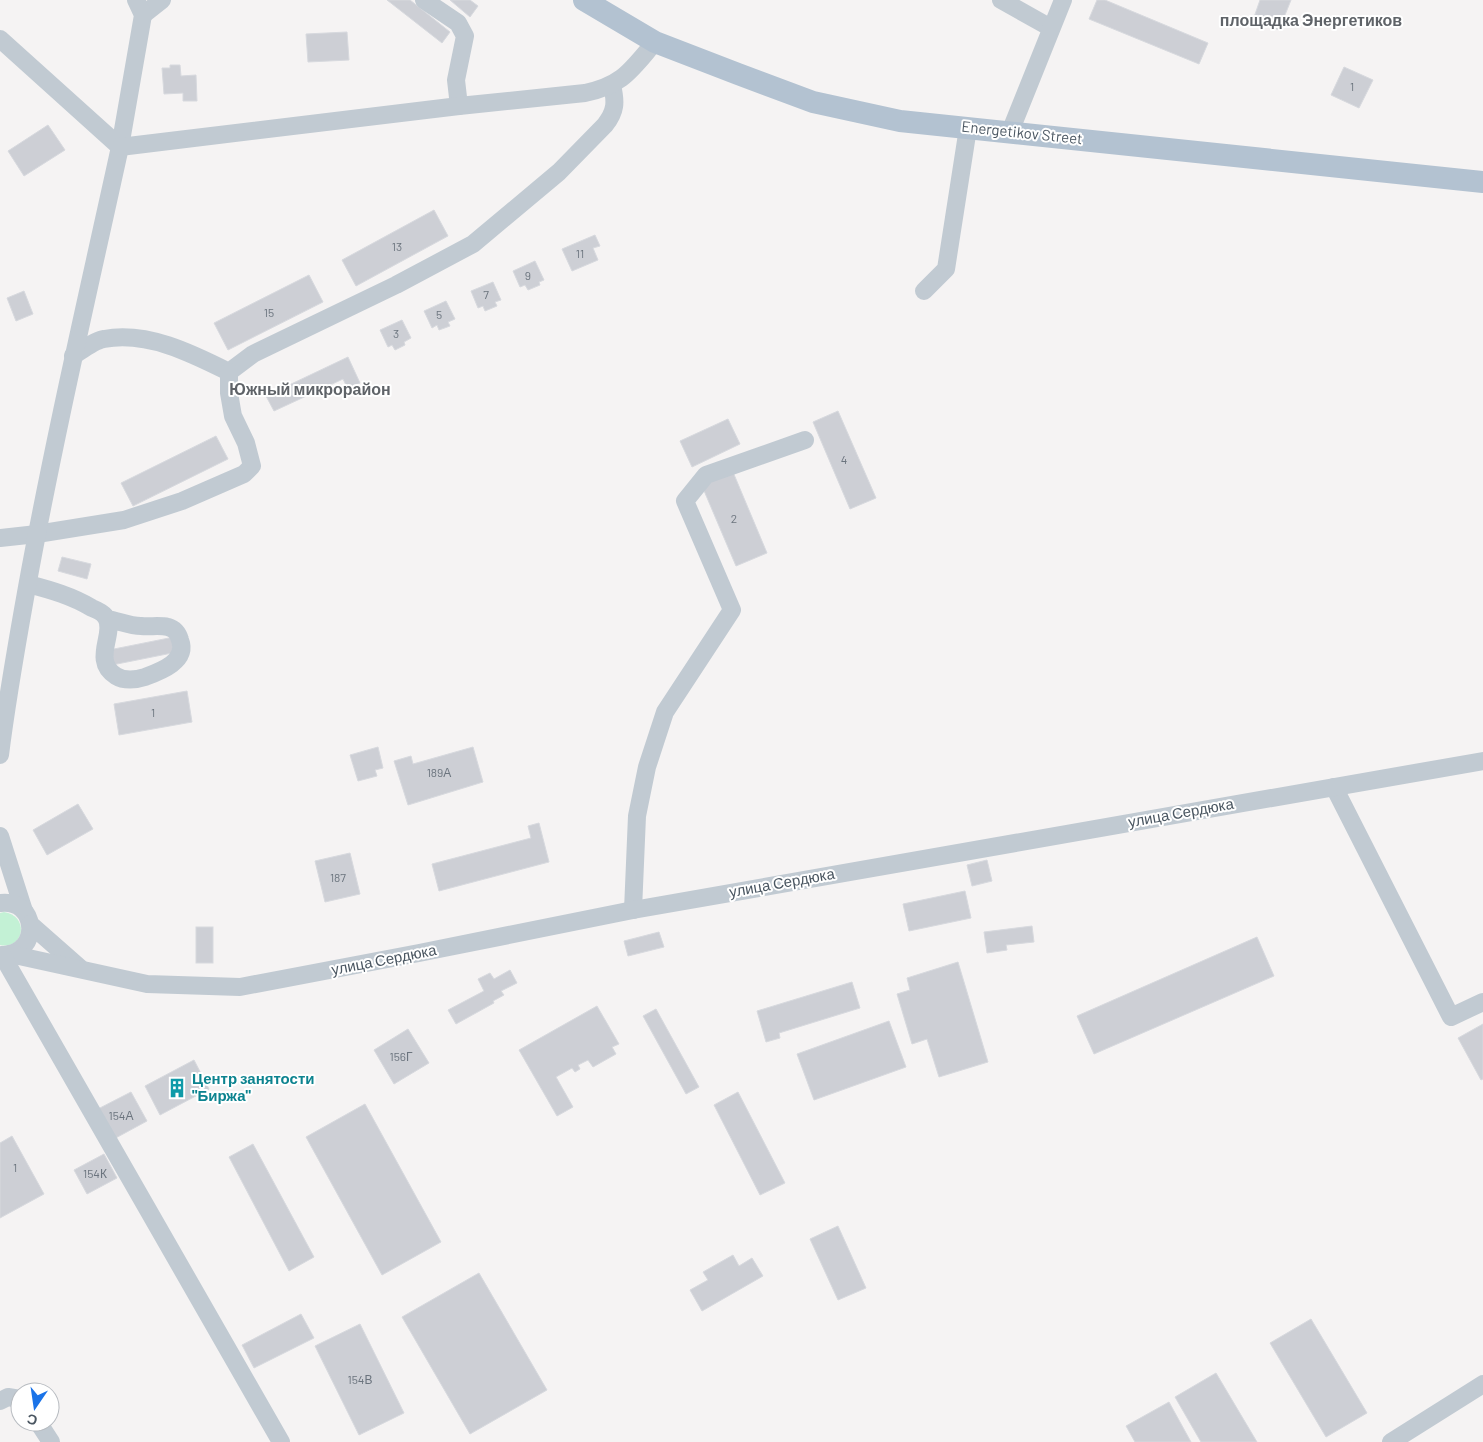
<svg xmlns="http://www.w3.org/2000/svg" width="1483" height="1442" font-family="Barlow,sans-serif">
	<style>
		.green { fill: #c3f1d5 }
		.building { fill: #cdcfd5; stroke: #d7d9de }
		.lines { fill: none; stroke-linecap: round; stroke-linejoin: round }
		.minor { stroke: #c1cad2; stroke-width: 18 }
		.major { stroke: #b3c2d1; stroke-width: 22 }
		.labels { text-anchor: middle; stroke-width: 4; stroke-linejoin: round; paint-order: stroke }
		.number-label { font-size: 12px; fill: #6b747e }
		.street-label { font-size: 15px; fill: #4a5661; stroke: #fff }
		.culture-label { font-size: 15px; font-weight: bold; fill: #0d838f; stroke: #fff; text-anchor: start }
		.neighbourhood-label { font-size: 16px; font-weight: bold; fill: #5f6368; stroke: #fff }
	</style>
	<rect width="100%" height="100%" fill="#f5f3f3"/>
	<!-- green -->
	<path class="green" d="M4,912C30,916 24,950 0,945V913Z"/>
	<!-- building -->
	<g class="building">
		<polygon points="387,0 410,0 450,32 442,43"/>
		<polygon points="450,0 470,0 478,6 470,17"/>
		<polygon points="1097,0 1105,0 1208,43 1199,64 1089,19"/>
		<polygon points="1260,0 1291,0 1279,30 1253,20"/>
		<polygon points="347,32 349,60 308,62 306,34"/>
		<polygon points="170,65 180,65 181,76 196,75 197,101 183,101 183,93 164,94 162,68 170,68"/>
		<polygon points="1344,67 1373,80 1359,108 1331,95"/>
		<polygon points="48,125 65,150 24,176 8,151"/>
		<polygon points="434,210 448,236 356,286 342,260"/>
		<polygon points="595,235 600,246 593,248 598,260 572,271 562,249"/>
		<polygon points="535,261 544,280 539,282 540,285 528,290 525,285 520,287 513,271"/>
		<polygon points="309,275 323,302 228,350 214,323"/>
		<polygon points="493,282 501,300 495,302 497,306 485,311 483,306 478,308 471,291"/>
		<polygon points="24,291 33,314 16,321 7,298"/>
		<polygon points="446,301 455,319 448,322 450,326 439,330 437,325 432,328 424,311"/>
		<polygon points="402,320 411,338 404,342 405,345 395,350 392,345 388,347 380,330"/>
		<polygon points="348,357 360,383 348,389 343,379 274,411 266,396"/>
		<polygon points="838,411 876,498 850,509 813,422"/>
		<polygon points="728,419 740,444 692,467 680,441"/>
		<polygon points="216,436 228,459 133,506 121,483"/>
		<polygon points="733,472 767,553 736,566 702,486"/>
		<polygon points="62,557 91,564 87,579 58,571"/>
		<polygon points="174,637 177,652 112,665 109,650"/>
		<polygon points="187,691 192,722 119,735 114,704"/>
		<polygon points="378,747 383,768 375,770 377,776 358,781 350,755"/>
		<polygon points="473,747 483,782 408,805 394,761 411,756 413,764"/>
		<polygon points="78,804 93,829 47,855 33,830"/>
		<polygon points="539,823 549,862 439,891 432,864 531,838 528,826"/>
		<polygon points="350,853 360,894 325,902 315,861"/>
		<polygon points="987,860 992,881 972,886 967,865"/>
		<polygon points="965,891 971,918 909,931 903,904"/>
		<polygon points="1032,926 1034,942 1006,945 1007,950 987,953 984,932"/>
		<rect x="196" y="927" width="17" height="36"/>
		<polygon points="659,932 664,947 628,956 624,941"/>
		<polygon points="1257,937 1274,976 1094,1054 1077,1016"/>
		<polygon points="958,962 988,1062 939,1077 927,1039 912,1044 897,994 910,990 907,978"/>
		<polygon points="510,970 517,983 501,991 504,995 493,1001 494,1003 456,1024 448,1010 484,991 478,979 490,973 494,979"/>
		<polygon points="852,982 860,1008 779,1033 780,1038 766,1042 757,1011"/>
		<polygon points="597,1006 619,1044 612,1047 616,1054 593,1067 588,1060 578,1065 580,1069 575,1072 572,1068 556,1077 573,1107 557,1116 519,1050"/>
		<polygon points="656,1009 699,1087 686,1094 643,1016"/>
		<polygon points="889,1021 906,1067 814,1100 797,1054"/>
		<polygon points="1483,1024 1483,1079 1481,1080 1458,1038"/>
		<polygon points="408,1029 429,1063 394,1084 374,1050"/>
		<polygon points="194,1060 209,1089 160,1115 145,1086"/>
		<polygon points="131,1092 147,1121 112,1140 96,1110"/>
		<polygon points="738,1092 785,1183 760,1195 714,1105"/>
		<polygon points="365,1104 441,1242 382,1275 306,1137"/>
		<polygon points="12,1136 44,1194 0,1218 0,1143"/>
		<polygon points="253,1144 314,1257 289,1271 229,1157"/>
		<polygon points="104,1154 117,1178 87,1194 74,1170"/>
		<polygon points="838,1226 866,1288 838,1300 810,1239"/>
		<polygon points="733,1255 739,1266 752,1258 763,1276 702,1311 690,1290 708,1280 703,1272"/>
		<polygon points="479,1273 547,1390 470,1434 402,1317"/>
		<polygon points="301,1314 314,1338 254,1368 242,1345"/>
		<polygon points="1311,1319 1367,1413 1326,1437 1270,1343"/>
		<polygon points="360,1324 404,1413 359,1435 315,1346"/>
		<polygon points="1216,1373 1257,1442 1201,1442 1175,1397"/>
		<polygon points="1169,1402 1191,1442 1135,1442 1126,1426"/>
	</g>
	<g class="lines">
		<!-- minor -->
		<g class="minor">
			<polyline points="424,0 458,23 465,36 456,80 459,106"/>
			<polyline points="1001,0 1051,28"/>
			<polyline points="143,15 162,0"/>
			<polyline points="0,39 120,147 143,15 136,0"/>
			<polyline points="1010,132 1063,0"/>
			<polyline points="924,291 946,269 968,128"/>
			<path d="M73,356C81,351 95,340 104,339C147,331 191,353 229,372L253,354L396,285L473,244L559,172L605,125C616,111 616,102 612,85"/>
			<polyline points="0,538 37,534 124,520 182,501 244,474 252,466 246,443 233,416 229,393 229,372"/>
			<path d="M28,584C51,590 72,596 92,608C97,610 102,612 105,616C118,631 90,660 116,676C124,681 136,680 145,677C161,671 188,661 180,640C178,633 175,629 168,627C159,625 150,627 141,626C130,626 119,621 108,619"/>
			<path d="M0,755C7,698 17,643 27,587C54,439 88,293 120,147L459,106L585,93C623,85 631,70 655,42"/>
			<polyline points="1334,787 1451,1017 1483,1002"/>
			<polyline points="0,836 24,911"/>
			<path d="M0,903C37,898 42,952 4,955"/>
			<polyline points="633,910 637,816 647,767 665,712 732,610 685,501 706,475 805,440"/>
			<polyline points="30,924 80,968"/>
			<polyline points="10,954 147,984 240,987 419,953 633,910 1483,761"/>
			<polyline points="2,955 281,1442"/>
			<polyline points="0,1401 8,1397 20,1399"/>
			<polyline points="38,1422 51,1442"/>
			<polyline points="1391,1442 1483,1384"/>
		</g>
		<!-- major -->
		<polyline class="major" points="584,0 655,42 738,74 813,102 900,121 1483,182"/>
	</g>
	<!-- icons -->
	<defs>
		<symbol id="building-bare" viewBox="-9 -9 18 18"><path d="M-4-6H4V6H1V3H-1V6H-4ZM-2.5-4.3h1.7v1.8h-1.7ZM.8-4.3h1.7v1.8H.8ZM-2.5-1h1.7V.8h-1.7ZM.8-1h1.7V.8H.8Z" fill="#0f9aa8" stroke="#fff" stroke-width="2.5" paint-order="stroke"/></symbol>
	</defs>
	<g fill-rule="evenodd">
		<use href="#building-bare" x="163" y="1074" width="28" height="28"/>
	</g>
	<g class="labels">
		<!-- number labels -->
		<g class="number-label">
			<text x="1352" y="91">1</text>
			<text x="397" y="251">13</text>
			<text x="580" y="258">11</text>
			<text x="528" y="280">9</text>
			<text x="486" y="299">7</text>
			<text x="269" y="317">15</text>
			<text x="439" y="319">5</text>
			<text x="396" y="338">3</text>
			<text x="844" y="464">4</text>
			<text x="734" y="523">2</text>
			<text x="153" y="717">1</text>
			<text x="439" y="777">189А</text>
			<text x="338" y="882">187</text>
			<text x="401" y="1061">156Г</text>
			<text x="121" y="1120">154А</text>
			<text x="15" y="1172">1</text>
			<text x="95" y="1178">154К</text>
			<text x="360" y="1384">154В</text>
		</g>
		<!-- street labels -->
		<g class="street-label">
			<text transform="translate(1022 133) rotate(6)" y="5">Energetikov Street</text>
			<text transform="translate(1181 813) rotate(-10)" y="5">улица Сердюка</text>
			<text transform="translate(782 883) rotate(-10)" y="5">улица Сердюка</text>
			<text transform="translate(384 960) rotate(-11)" y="5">улица Сердюка</text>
		</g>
		<!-- culture labels -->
		<g class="culture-label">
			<text x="192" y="1084">Центр занятости<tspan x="192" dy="17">"Биржа"</tspan></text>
		</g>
		<!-- neighbourhood labels -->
		<g class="neighbourhood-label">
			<text x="1311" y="26">площадка Энергетиков</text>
			<text x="310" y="395">Южный микрорайон</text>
		</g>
	</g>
	<!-- north arrow -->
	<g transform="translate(35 1407) rotate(193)"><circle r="24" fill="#ffffff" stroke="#b7bbc0"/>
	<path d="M0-4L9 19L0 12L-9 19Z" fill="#1a73e8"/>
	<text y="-8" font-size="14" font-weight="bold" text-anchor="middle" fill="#4a5661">С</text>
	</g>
</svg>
